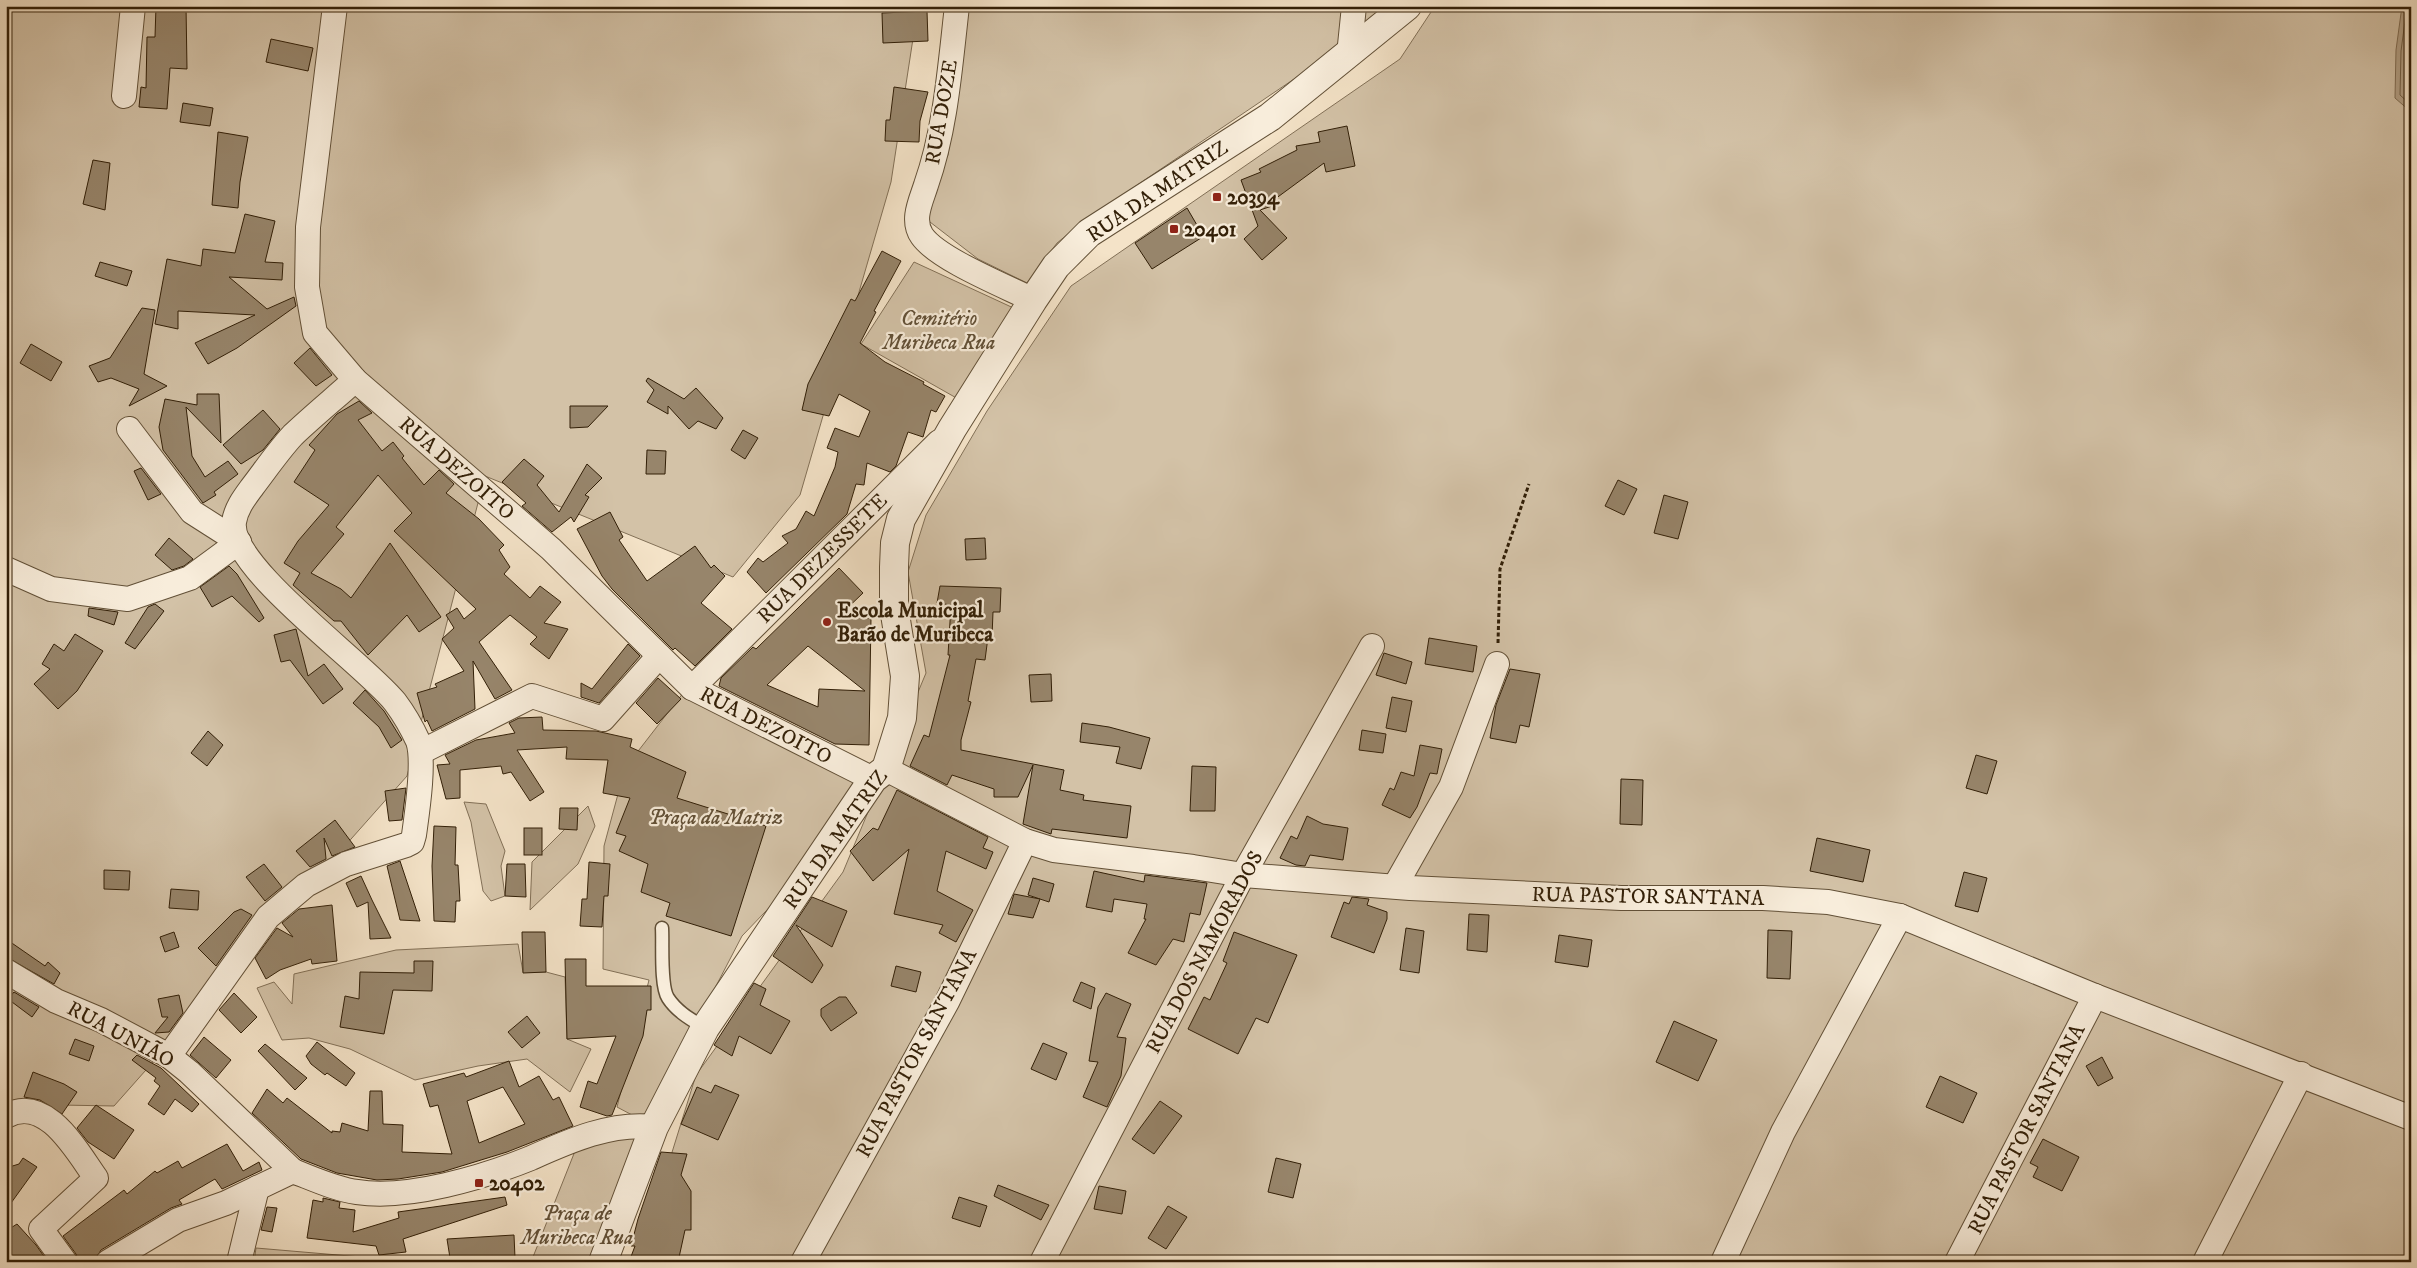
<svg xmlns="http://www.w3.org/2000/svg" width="2417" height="1268" font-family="'IM FELL DW Pica',serif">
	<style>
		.green { fill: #d3c2a7; stroke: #827057 }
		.water { fill: #b2a086; stroke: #7f6c53 }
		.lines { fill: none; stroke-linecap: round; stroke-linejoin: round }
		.shore { stroke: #726046; stroke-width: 1 }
		.building { fill: #97856b; stroke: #321f07; fill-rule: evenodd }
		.service-casing { stroke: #625037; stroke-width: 15 }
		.minor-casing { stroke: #625037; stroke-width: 26 }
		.tertiary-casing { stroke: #625037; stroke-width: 30 }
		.path { stroke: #321f07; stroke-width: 3; stroke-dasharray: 4 2.5; stroke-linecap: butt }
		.service { stroke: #f8eddb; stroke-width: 12 }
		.minor { stroke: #f8eddb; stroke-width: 24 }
		.tertiary { stroke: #f8eddb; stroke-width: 28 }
		.poi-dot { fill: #8f2418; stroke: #f8eddb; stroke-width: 2 }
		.labels { text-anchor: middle; stroke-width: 4.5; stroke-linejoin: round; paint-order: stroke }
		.street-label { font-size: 21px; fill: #321f07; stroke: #f8eddb }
		.poi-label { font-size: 21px; font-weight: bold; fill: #321f07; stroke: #f8eddb; text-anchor: start }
		.park-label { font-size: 21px; font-style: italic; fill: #625037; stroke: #f8eddb }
	</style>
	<rect width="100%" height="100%" fill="#f4e3c8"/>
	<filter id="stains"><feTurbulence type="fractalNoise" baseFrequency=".004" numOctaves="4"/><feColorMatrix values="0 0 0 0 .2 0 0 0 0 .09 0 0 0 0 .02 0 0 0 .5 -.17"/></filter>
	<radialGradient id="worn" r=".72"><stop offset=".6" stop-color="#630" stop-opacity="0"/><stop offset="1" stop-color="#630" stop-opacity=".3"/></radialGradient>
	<!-- green -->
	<g class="green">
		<polygon points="6,6 918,6 891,182 800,495 733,577 485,476 407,776 114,1106 6,1104"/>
		<polygon points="967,6 1391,6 1337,50 1084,221 1057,243 1027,283 978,259 917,212 948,155"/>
		<polygon points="1435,6 2411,6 2411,1262 638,1262 696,1075 843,872 926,673 908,572 926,515 987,411 1071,286 1400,59"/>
		<polygon points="914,262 1020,311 960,400 861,344"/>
		<polygon points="687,688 857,781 788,888 742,936 650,1113 634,1116 617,1107 649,980 603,969 604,846 625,768"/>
		<polygon points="464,802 486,804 505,851 501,866 505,896 491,901 483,891 471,822"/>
		<polygon points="588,806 595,826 578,864 530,910 532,862"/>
		<polygon points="518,944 523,972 546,972 565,977 567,1039 591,1049 570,1092 527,1059 478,1066 415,1080 350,1049 309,1038 282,1040 257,988 274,982 292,1004 294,974 396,950"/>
		<polygon points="646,1129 595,1262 531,1262 579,1141"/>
		<polygon points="256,1248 373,1258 374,1262 254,1262"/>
	</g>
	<!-- water -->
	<polygon class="water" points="2402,6 2411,6 2411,112 2395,98 2396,50"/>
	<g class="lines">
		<!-- shore -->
		<g class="shore">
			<polyline points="2407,6 2401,51 2400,95 2411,105"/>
			<polyline points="2411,27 2406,92 2411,97"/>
		</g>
	</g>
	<!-- building -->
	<g class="building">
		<polygon points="156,6 186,6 187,69 170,68 167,109 139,107 141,87 146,88 147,37 155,37"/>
		<polygon points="927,11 928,41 883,43 882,13"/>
		<polygon points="271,39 313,48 308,71 266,62"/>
		<polygon points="894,87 928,92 920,121 919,142 885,141 886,120 890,120"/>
		<polygon points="183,103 213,108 210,126 180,122"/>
		<polygon points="1347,126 1355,166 1326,172 1324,163 1271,202 1272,206 1260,210 1287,238 1262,260 1244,239 1258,226 1241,180 1261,172 1259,169 1297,150 1296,146 1320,142 1318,132"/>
		<polygon points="218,132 248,137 240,182 238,208 212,205"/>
		<polygon points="93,160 110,163 105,210 83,204"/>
		<polygon points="1187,208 1201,232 1201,238 1152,269 1135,243"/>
		<polygon points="245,214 275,221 265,262 283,263 282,280 229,277 267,309 294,297 296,306 237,348 208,364 195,343 255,315 178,311 178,329 155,324 167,259 201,266 203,249 235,253"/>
		<polygon points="882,251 901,261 874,311 876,312 860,343 885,362 924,382 923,384 945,396 936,412 931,410 923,437 908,432 896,466 890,472 867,463 864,485 856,484 847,514 766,593 747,572 758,558 763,562 788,543 782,536 796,529 806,511 814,516 835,467 838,452 827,448 835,428 859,437 870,411 839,394 829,416 802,410 808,384 851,299 855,301"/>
		<polygon points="100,262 132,271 127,286 95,276"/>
		<polygon points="142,308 155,310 144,374 167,386 129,406 139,389 111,378 98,382 89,366 110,358"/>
		<polygon points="31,344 62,362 51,381 20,363"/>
		<polygon points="310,348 332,375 316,386 294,363"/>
		<polygon points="648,378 684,399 696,388 723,418 716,429 698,421 689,429 668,406 668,414 647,402 654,390 646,381"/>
		<polygon points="197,394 219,394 221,443 186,407 192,456 205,477 228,461 238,474 214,492 216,495 203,503 163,450 159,427 165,399 197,405"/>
		<polygon points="359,401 372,413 358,420 382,451 393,442 404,456 402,458 424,485 439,470 454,484 446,493 479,519 504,545 499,550 510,567 504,574 530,598 540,586 561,602 544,623 568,629 549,659 530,644 537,637 510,615 479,642 512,690 495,699 473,661 475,709 432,731 427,720 425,722 417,693 437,687 435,684 464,671 442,639 454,628 446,615 457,608 464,619 476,609 394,531 412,513 378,475 336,527 344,534 311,573 341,589 351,598 390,543 441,617 419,632 407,615 368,655 341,621 334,621 293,585 300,573 284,563 298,541 329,505 294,482 315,450 309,445 337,414"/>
		<polygon points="570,406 608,406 588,427 570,428"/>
		<polygon points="263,410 280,429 263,450 241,464 223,445"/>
		<polygon points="743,430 758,438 745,459 731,450"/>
		<polygon points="647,450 666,451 665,474 646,474"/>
		<polygon points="524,459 544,476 537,485 559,512 587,464 602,478 585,495 589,497 574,522 571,517 552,532 522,506 526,503 502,482"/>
		<polygon points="141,468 161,494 148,500 134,471"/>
		<polygon points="1618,480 1637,489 1624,515 1605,506"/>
		<polygon points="1664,495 1688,502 1678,539 1654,533"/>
		<polygon points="610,512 623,537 619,540 647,581 695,546 711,568 714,565 725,576 701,603 732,629 695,666 675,648 673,650 612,589 602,576 577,529"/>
		<polygon points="169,538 193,559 184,566 172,570 155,555"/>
		<polygon points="985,538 986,559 966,560 965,539"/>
		<polygon points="229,566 237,574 264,618 259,622 232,596 212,607 200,587"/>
		<path d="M839,568L863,593L838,617L871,618L869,745L835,744L719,686L721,678L753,647L756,649ZM808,646L865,691L819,689L818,707L767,685Z"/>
		<polygon points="940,586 1001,588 1000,612 993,612 992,637 988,637 985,660 976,659 968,701 971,702 961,740 961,750 1064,770 1060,790 1084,795 1083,800 1131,806 1127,838 1052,829 1051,834 1023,824 1033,765 1018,797 994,797 994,789 952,775 947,785 910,766 924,735 929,737 950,655 948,655 951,605 937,603"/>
		<polygon points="155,604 164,611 135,649 125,643 148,607"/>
		<polygon points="89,608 118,612 114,625 88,616"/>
		<polygon points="296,629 308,676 324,664 343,689 323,704 290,660 281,662 274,635"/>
		<polygon points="75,634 103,651 77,691 58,709 34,684 50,669 42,664 54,644 64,651"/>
		<polygon points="1429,638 1477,646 1473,672 1425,664"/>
		<polygon points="628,644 640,656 599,703 581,697 581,683 592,689"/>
		<polygon points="1384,653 1412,662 1406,684 1376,675"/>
		<polygon points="1510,669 1540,674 1529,727 1520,725 1516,743 1490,738 1496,705"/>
		<polygon points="1051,674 1052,701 1031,702 1029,675"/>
		<polygon points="658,678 681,699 657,724 636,703"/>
		<polygon points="365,690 384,711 402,740 391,748 379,727 353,703"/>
		<polygon points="1392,697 1412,701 1406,732 1386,728"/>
		<polygon points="542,717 543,730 596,731 632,739 630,747 686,772 677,798 766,826 731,936 666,916 670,903 641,892 648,864 619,851 626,836 616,833 630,798 603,793 608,760 566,759 567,747 517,750 544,792 530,801 511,772 503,774 501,766 460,770 460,798 446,799 437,765 450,764 445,755 476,740 515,733 509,723 519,718"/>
		<polygon points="1082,723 1109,727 1150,738 1141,769 1116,763 1120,747 1080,742"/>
		<polygon points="1362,730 1386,734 1383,753 1359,750"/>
		<polygon points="208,731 223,745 207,766 191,753"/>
		<polygon points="1420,745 1442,749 1437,774 1430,773 1417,807 1410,818 1382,805 1390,788 1394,790 1401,772 1414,776"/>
		<polygon points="1976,755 1997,761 1987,794 1966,788"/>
		<polygon points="1192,766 1216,767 1215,811 1190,811"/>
		<polygon points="1621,779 1643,780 1642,825 1620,824"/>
		<polygon points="406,788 402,820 389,821 385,791"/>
		<polygon points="897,790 988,837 983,848 993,852 986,869 946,851 937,891 973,910 956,942 939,933 943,925 894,914 909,849 873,881 850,851 873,828 878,830"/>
		<polygon points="560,808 578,808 577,830 559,829"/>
		<polygon points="1307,816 1323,824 1348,828 1343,860 1310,855 1305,866 1296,865 1280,858 1291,836 1297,839"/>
		<polygon points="335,820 355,847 332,856 324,838 326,859 310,867 296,851"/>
		<polygon points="434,826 456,827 455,865 458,865 460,901 456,901 455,922 434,921 432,866"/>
		<rect x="524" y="828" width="18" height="27"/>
		<polygon points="1817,838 1870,850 1863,882 1810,871"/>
		<polygon points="400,861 420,921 400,920 387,866"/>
		<polygon points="589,862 610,864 608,896 604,896 602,927 580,926 582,899 587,899"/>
		<polygon points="264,864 282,887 265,901 246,877"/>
		<polygon points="507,864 525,864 526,897 505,896"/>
		<polygon points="104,870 130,871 129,890 104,889"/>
		<polygon points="1094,871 1144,882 1145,875 1207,883 1200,915 1190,913 1184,942 1173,939 1156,965 1128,953 1146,919 1144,919 1147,904 1114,899 1112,912 1086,907"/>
		<polygon points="1964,872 1987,878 1978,912 1955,906"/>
		<polygon points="361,876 372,900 391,938 370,939 368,902 357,907 346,883"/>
		<polygon points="1033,878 1054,884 1049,902 1028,895"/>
		<polygon points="171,889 199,891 198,910 169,908"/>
		<polygon points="1014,894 1040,899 1033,918 1008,914"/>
		<polygon points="812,897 847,911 832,947 796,925 823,965 812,983 773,956"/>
		<polygon points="1352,897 1369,899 1367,905 1387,912 1387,919 1374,953 1331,937 1344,902 1349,904"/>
		<polygon points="332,905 337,961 312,964 311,959 280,970 266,979 255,958 277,928 293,937 282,923 299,909"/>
		<polygon points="241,909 252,915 216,966 198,948 234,912"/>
		<polygon points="1469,914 1489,915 1487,952 1467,950"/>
		<polygon points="1406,928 1424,931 1419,973 1400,970"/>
		<polygon points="1768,930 1792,931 1790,979 1767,978"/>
		<polygon points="174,932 179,947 165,952 160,937"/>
		<polygon points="522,932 545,932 546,972 523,973"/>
		<polygon points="1234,932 1297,955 1268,1023 1256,1018 1238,1054 1188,1029 1204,997 1210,1000 1227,963 1223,961"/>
		<polygon points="1559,935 1592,940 1588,967 1555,962"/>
		<polygon points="6,939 45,966 48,962 60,973 54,984 6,957"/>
		<polygon points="565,959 586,959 586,986 651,986 651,1010 647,1010 643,1036 612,1115 607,1116 580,1107 588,1081 597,1084 616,1036 567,1039"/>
		<polygon points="414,961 433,961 432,991 393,990 384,1034 340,1027 345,996 359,999 360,972 414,973"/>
		<polygon points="896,966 921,972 916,992 891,986"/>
		<polygon points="1081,982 1095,988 1091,1009 1073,1001"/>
		<polygon points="754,983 766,989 760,1005 790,1021 771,1054 739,1036 732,1056 714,1045"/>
		<polygon points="14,992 39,1007 32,1017 8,999"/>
		<polygon points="234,993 257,1017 241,1033 219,1010"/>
		<polygon points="1106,993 1131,1004 1117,1037 1126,1038 1121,1076 1107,1107 1083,1097 1098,1062 1089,1061 1098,1007"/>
		<polygon points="179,995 183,1013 169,1032 155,1033 168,1017 162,1017 158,999"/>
		<polygon points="839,997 846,997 857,1013 831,1031 821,1016 821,1009"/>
		<polygon points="527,1016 540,1033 522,1048 508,1032"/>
		<polygon points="1674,1021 1717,1040 1698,1081 1656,1062"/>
		<polygon points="204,1037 231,1060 216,1078 190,1055"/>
		<polygon points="75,1039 94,1046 89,1061 69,1054"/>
		<polygon points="317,1042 355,1073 346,1086 327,1073 325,1075 311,1064 306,1056"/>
		<polygon points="1043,1043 1067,1053 1056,1080 1031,1069"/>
		<polygon points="265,1044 307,1078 295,1090 258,1051"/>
		<polygon points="137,1055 161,1068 199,1104 192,1112 175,1099 164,1115 148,1104 160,1086 154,1081 156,1078 132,1060"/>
		<polygon points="2102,1057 2113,1078 2098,1086 2086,1066"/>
		<path d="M509,1061L519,1087L539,1076L553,1100L559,1097L573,1126L507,1152L442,1172L398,1179L377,1180L337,1173L301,1159L252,1113L267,1089L283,1103L287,1098L332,1133V1131L340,1132L342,1123L368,1131L370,1091H382L383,1124L403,1125L402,1152L452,1154L438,1105L430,1107L423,1084L464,1073L466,1077ZM503,1087L525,1124L479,1143L467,1101Z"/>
		<polygon points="33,1072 64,1084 77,1092 62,1114 40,1100 24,1097"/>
		<polygon points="1940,1076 1977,1093 1963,1123 1926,1107"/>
		<polygon points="715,1085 739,1095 718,1140 681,1124 697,1087 711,1093"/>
		<polygon points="1160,1101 1182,1116 1154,1154 1132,1139"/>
		<polygon points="96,1105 134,1130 114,1159 88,1142 77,1128"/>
		<polygon points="2043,1139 2079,1157 2062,1191 2033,1177 2038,1167 2030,1163"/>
		<polygon points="227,1144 243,1171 259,1162 262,1170 222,1189 215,1179 179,1200 182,1204 171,1208 101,1250 94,1262 79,1262 76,1254 63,1236 124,1190 127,1194 155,1171 157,1173 178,1161 182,1168"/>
		<polygon points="661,1152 687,1154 681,1175 691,1191 691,1230 685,1230 678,1262 629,1262 635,1246 631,1246 638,1219"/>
		<polygon points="23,1158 37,1167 6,1210 6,1168 19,1164"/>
		<polygon points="1276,1158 1301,1164 1293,1198 1268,1192"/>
		<polygon points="998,1185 1049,1205 1041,1220 994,1196"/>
		<polygon points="1099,1186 1126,1191 1122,1214 1094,1209"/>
		<polygon points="505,1197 507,1205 403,1239 406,1252 379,1255 376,1246 307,1238 313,1200 323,1202 323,1198 340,1202 339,1208 355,1210 353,1232 399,1218 398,1212"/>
		<polygon points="959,1197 987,1206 980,1227 952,1218"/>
		<polygon points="1168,1206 1187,1217 1166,1249 1148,1238"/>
		<polygon points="267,1207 277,1208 272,1232 261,1230"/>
		<polygon points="17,1224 36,1245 48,1262 6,1262 6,1231"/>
		<polygon points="514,1235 515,1258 513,1258 513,1262 450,1258 447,1239"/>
	</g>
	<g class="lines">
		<defs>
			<path id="service" d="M662,928C663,944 660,986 668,998C677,1012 692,1020 705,1028"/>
			<g id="minor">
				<polyline points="335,6 308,227 307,287 315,333 355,380 551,549 692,688 873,779"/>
				<path d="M957,6C950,66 946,128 926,185C921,201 911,220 922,236C938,259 1005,286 1033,300"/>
				<polyline points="1349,55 1354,6"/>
				<polyline points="124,96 133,6"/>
				<polyline points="129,429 192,512 239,542"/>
				<polyline points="6,569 51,589 128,599 190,578 239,542"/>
				<polyline points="692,688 939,442"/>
				<polyline points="421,752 532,696 603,719 659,656"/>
				<polyline points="886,769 1025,841 1054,850 1193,867 1243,875 1410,888 1621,898 1763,898 1828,902 1900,916 2095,996 2411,1118"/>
				<polyline points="1395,886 1451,787 1497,664"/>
				<polyline points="6,971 56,1001 101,1020 169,1056 189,1072 293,1171"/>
				<path d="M169,1056L268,917L306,885L346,864L406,845L412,842L414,835C417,813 425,761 418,741C412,728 404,714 395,702C365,664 228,567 234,522C236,508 245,497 253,486C266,469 279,450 293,435C313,416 335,398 355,380"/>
				<path d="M6,1116C46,1094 76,1150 96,1178L41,1229L65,1262"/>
				<path d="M108,1262L178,1220L226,1203L293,1171C314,1179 335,1189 357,1192C408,1200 484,1177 531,1158C569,1141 611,1122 654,1127"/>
				<polyline points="239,1262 257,1188"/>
				<polyline points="803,1262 947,1002 1025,841"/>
				<polyline points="1042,1262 1243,875 1372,646"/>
				<polyline points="1723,1262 1783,1132 1900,916"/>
				<polyline points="1957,1262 2095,996"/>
				<polyline points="2205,1262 2301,1074"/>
			</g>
			<polyline id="tertiary" points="603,1262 654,1127 705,1028 873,779 886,769 902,718 905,676 894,608 894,567 895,543 901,519 952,429 1033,300 1056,266 1089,233 1270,117 1407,6"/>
		</defs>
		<!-- service casing -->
		<use href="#service" class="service-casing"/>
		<!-- minor casing -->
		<use href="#minor" class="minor-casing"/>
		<!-- tertiary casing -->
		<use href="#tertiary" class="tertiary-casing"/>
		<!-- path -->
		<polyline class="path" points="1498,643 1500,569 1529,484"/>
		<!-- service -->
		<use href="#service" class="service"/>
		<!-- minor -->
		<use href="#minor" class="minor"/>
		<!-- tertiary -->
		<use href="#tertiary" class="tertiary"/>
	</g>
	<!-- markers -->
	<g class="poi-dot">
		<rect x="1212" y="192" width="10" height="10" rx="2.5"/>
		<rect x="1169" y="224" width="10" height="10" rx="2.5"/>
		<circle cx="827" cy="622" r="5"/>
		<rect x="474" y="1178" width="10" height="10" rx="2.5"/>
	</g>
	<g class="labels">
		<!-- street labels -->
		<g class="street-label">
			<text transform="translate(941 112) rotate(-80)" y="7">RUA DOZE</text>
			<text transform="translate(1157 191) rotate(-34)" y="7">RUA DA MATRIZ</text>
			<text transform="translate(457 468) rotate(41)" y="7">RUA DEZOITO</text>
			<text transform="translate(822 558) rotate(-45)" y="7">RUA DEZESSETE</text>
			<text transform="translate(766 725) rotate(27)" y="7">RUA DEZOITO</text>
			<text transform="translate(835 839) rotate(-55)" y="7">RUA DA MATRIZ</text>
			<text transform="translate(1648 896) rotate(1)" y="7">RUA PASTOR SANTANA</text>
			<text transform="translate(1204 952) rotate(-62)" y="7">RUA DOS NAMORADOS</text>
			<text transform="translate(121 1034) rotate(28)" y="7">RUA UNIÃO</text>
			<text transform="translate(916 1053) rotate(-62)" y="7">RUA PASTOR SANTANA</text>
			<text transform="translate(2026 1129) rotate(-63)" y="7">RUA PASTOR SANTANA</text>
		</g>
		<!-- poi labels -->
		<g class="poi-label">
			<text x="1227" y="204">20394</text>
			<text x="1184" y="236">20401</text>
			<text x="837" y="617">Escola Municipal<tspan x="837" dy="24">Barão de Muribeca</tspan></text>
			<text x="489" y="1190">20402</text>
		</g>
		<!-- park labels -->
		<g class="park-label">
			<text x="939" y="325">Cemitério<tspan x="939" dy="24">Muribeca Rua</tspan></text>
			<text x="716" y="824">Praça da Matriz</text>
			<text x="577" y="1220">Praça de<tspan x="577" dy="24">Muribeca Rua</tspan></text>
		</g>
	</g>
	<!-- margin -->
	<rect width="2417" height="1268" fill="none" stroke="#f4e3c8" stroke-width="25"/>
	<rect x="8" y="8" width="2402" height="1253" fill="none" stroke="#321f07" stroke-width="2.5"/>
	<rect x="12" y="12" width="2392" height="1243" fill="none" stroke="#321f07"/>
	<rect width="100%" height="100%" filter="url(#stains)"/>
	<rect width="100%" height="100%" fill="url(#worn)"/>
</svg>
